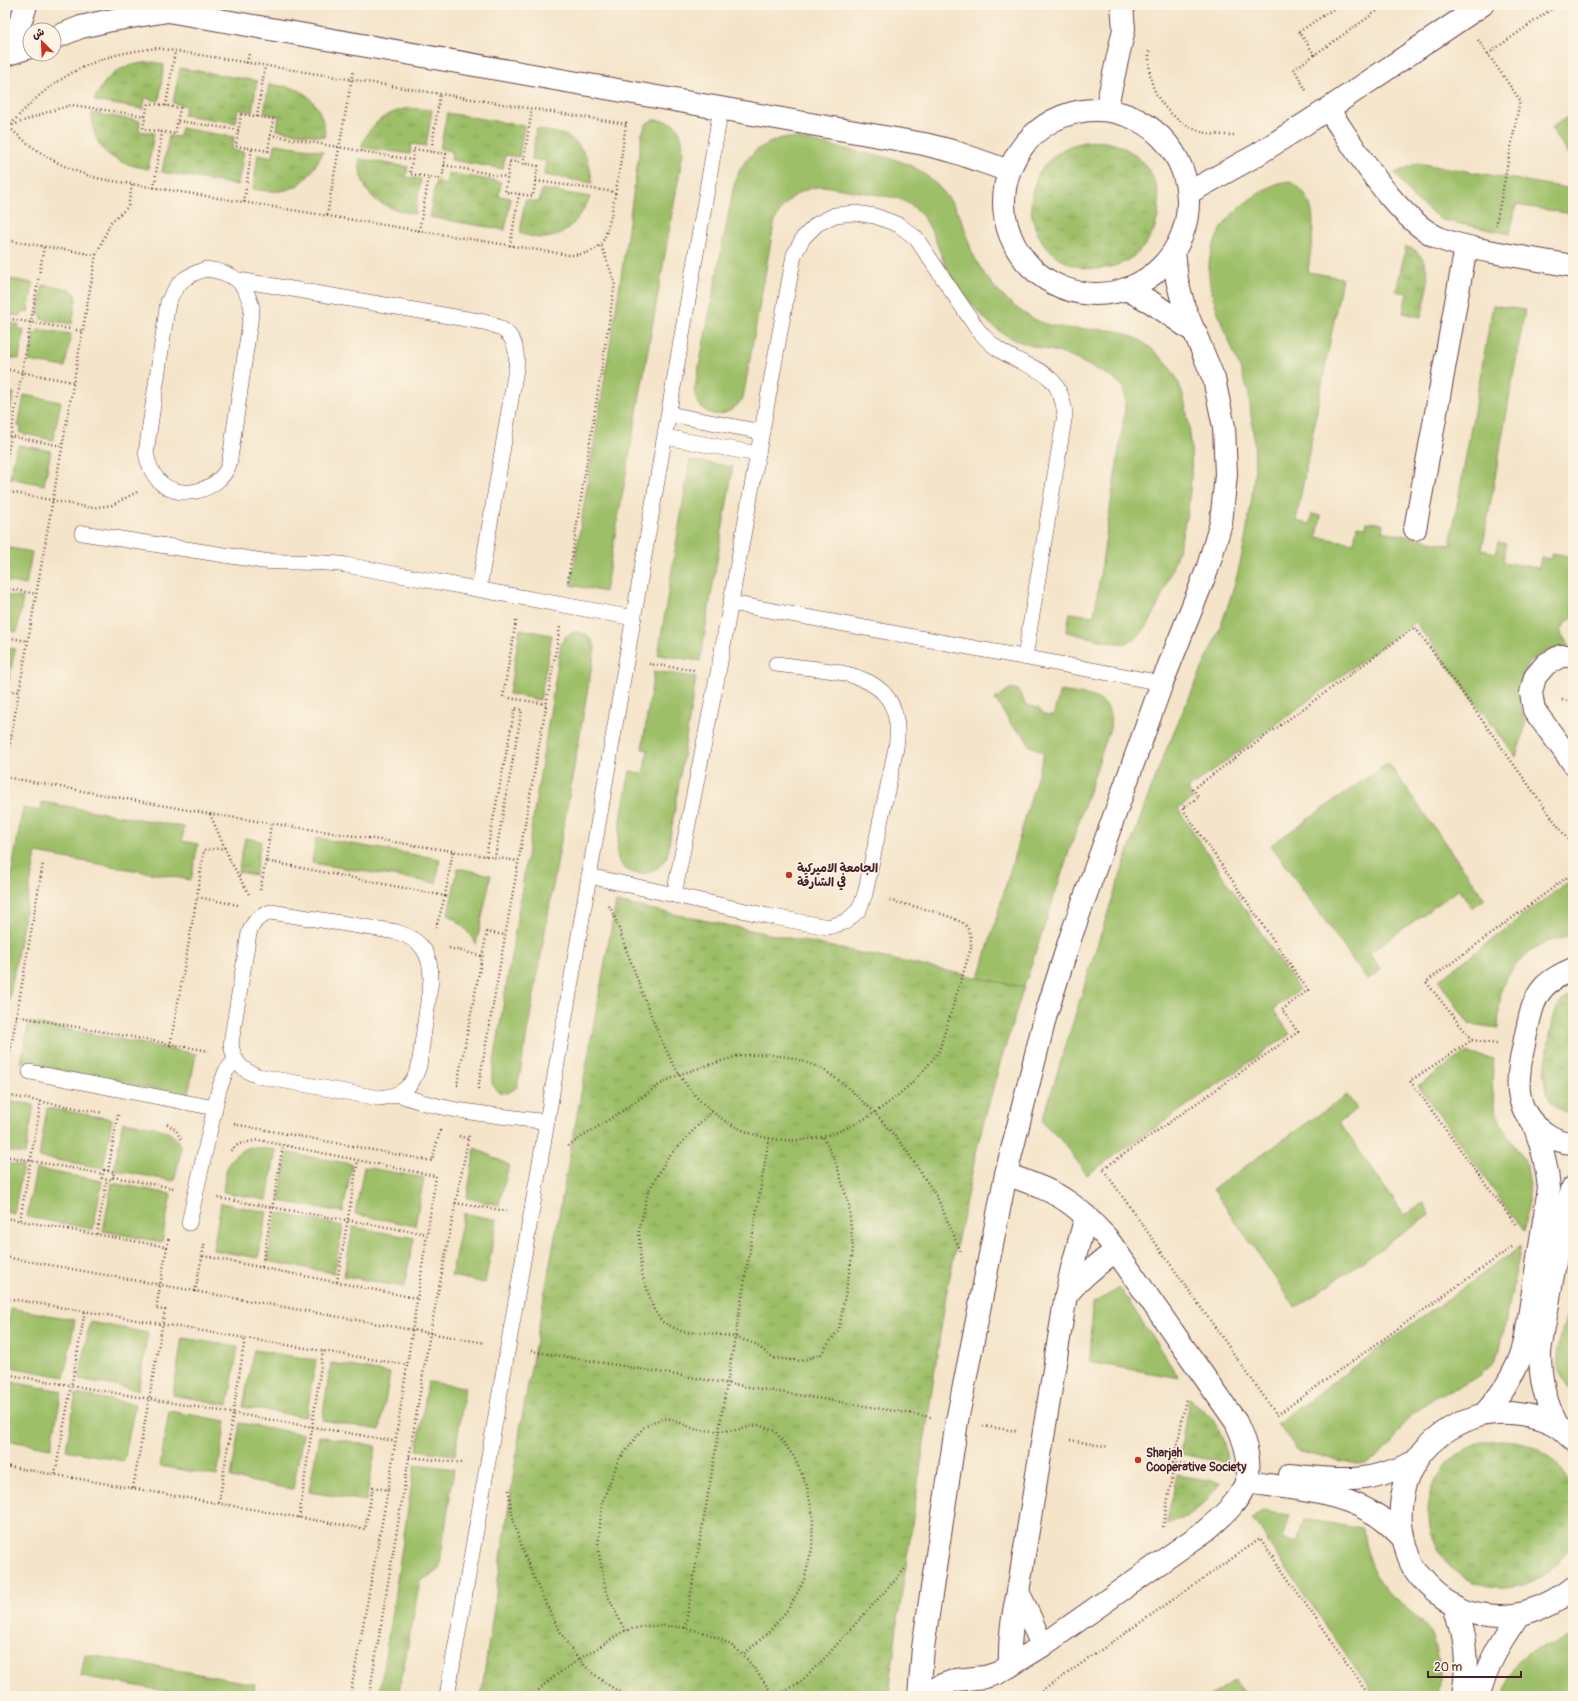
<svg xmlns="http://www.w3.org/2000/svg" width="1578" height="1701" font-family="Pangolin,'Playpen Sans Arabic',sans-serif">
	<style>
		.grass { fill: url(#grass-tufts); stroke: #746f4a }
		.garden { fill: #9dbf68; stroke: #746f4a }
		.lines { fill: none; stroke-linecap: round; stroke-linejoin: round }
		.service-casing { stroke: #643d43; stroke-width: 16 }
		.minor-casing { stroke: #643d43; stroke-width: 24 }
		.tertiary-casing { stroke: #643d43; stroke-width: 24 }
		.path { stroke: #643d43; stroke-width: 2.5; stroke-dasharray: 1 3; stroke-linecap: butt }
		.service { stroke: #fff; stroke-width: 15 }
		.minor { stroke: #fff; stroke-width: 22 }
		.tertiary { stroke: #fff; stroke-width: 22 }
		.poi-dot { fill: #c8321e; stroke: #fcf5e5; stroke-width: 1.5 }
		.labels { text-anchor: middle; stroke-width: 3; stroke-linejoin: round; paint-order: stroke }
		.poi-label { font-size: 12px; font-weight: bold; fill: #4a1f2b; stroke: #fcf5e5; text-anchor: start }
	</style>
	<defs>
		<pattern id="grass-tufts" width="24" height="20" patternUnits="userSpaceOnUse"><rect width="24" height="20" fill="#9dbf68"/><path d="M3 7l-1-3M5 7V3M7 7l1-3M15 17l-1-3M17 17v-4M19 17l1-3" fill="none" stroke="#829b56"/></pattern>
	</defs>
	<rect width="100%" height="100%" fill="#fcf5e5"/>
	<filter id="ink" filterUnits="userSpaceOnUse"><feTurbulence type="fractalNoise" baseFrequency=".025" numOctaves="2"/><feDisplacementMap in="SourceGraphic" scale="8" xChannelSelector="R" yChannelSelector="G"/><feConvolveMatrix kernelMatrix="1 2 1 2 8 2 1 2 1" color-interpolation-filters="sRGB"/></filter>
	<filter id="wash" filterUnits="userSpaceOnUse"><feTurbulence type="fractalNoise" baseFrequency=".012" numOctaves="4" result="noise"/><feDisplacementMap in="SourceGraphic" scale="16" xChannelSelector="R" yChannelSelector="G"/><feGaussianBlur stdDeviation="0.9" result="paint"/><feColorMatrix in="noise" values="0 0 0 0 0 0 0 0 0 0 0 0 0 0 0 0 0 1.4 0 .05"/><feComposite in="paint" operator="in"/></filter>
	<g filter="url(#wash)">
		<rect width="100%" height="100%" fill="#f4e4c9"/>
		<!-- grass -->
		<g class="grass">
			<path d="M154,62L164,65L159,101L145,98L143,109L94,101C107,72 122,64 154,62Z"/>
			<polygon points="180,68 257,81 252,112 238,109 236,123 183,115 186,106 173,103"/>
			<path d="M269,84C278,86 289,86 298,90C316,98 325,119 325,137L277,130L279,116L264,113Z"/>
			<path d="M408,108L432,110L426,146L412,144L410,154L361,147C371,123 383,114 408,108Z"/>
			<path d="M92,113L140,121L139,131L154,133L148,169C113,162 93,153 92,113Z"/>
			<polygon points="447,113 524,126 519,157 505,155 503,169 451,160 452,151 440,149"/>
			<polygon points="181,128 234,137 232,150 244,152 238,185 162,172 169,136 179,137"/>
			<path d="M536,129C545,131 555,132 564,135C583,142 591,164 592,183L544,175L546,161L532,159Z"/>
			<circle cx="1095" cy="205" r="64"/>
			<path d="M275,144L323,151C306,187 292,196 253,189L258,154L273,157Z"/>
			<path d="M359,159L408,167L406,177L421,179L415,214C379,207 361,198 359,159Z"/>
			<polygon points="448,173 501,182 499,196 511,198 505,230 429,217 436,181 446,183"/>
			<path d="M542,189L590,197C580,218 565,240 539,238C533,237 526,235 520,234L525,200L539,202Z"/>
			<path d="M1406,247C1409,248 1415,249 1417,252C1435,269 1426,297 1421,317L1403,313L1407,293L1396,291Z"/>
			<polygon points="245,838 261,841 255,875 238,872"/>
			<polygon points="616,902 1024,987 1000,1063 979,1139 946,1295 897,1626 889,1696 481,1696 521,1423"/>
			<path d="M1573,993V1114C1561,1112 1550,1104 1546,1092C1542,1080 1551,1022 1556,1010C1559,1003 1565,997 1573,993Z"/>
			<path d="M1189,1399C1215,1416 1224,1432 1227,1463L1180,1454Z"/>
			<circle cx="1502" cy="1514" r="74"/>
			<path d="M1177,1475L1220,1482C1205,1506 1193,1515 1166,1524Z"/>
		</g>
		<!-- garden -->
		<g class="garden">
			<polygon points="1573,113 1573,160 1551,128"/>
			<path d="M653,120C679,120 682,130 683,153L605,592L571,585L620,284L642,133L647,123Z"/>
			<path d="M782,138H794C816,142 837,147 859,152C880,156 901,159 919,170C934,180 949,196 958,213C965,225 967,239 972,252C984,279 1007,305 1034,319C1058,331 1081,328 1107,330C1134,331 1160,352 1174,374C1182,387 1184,400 1187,414C1199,477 1186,539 1161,597C1154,615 1146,635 1127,643C1120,646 1077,634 1066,632L1070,613L1094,616L1125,410C1125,402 1126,393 1122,386C1118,380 1108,375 1102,372C1088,365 1073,357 1058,352C1038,347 1018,344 1001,332C983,321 958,289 948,270C933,241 932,211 897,198L824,186C800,188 783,200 774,224L743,398C728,420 702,421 694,393L735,180C745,156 758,146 782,138Z"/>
			<polygon points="1418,163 1573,189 1573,214 1516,205 1510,234 1442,220 1414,199 1395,173"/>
			<path d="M1291,181C1295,185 1301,189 1304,193C1320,214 1310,248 1308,272L1342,278L1296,521L1310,524L1312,514L1321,516L1317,537L1354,543L1357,526L1366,527L1367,522L1383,524L1382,531L1450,545L1493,305L1525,310L1482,550L1496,553L1498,542L1506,544L1503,562L1539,568L1541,557L1551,559L1553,553L1573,557V618L1566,622L1561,631L1562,635L1569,646C1536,651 1515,666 1520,703C1521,710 1525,717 1525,724C1525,734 1518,747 1516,757L1415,622L1188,789L1193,798L1178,809L1299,990L1273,1009L1290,1034L1087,1175L1061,1139L1042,1122C1080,1001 1116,878 1162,760C1180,715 1202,672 1220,627C1239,580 1249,528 1254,477C1256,455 1254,438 1251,416C1250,406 1250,395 1246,385C1236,353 1216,317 1210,284C1204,253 1221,221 1245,203C1260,193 1272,182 1291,181Z"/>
			<polygon points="5,278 33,283 28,312 21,311 20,316 5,314"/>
			<path d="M43,285C80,290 79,287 72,324L41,319L42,315L38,314Z"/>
			<polygon points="5,322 19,325 18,328 24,330 19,359 5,357"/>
			<polygon points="38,329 71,334 65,367 29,361 34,332 38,333"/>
			<polygon points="5,392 14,393 8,425 5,424"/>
			<polygon points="24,395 61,402 53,440 20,433 21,427 18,426"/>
			<polygon points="19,445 51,451 44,485 10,478 16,449 17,449"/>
			<polygon points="690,460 733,467 700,661 658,655"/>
			<polygon points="5,547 32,552 26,585 5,581"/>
			<polygon points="5,595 23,598 17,632 5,629"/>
			<polygon points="520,629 552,635 540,700 509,694"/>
			<path d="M575,632C587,633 592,637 595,648L519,1079L516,1088L508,1093L499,1092L492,1084V1075L561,644L566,636Z"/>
			<polygon points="5,647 15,649 8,686 5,685"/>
			<path d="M654,671L696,677L667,857C660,867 653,874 640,874C631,874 622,868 618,859C614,849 627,787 630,771L643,774L648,750L642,749Z"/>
			<path d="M1011,688L1018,690L1026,705L1038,708L1044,715L1053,716L1060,691C1085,696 1115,693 1110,728L1024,987L979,978L1044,753L1029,745L1023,734L1013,727L995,699Z"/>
			<polygon points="1388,763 1485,899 1472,908 1459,889 1369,953 1381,970 1367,980 1271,845"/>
			<polygon points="42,802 184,827 182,841 198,844 191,880 36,853 5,1022 5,910 23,808 41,811"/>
			<polygon points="316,838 440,859 436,883 312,863"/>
			<path d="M458,868L491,875L476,945C469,932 461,922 448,915Z"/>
			<path d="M1573,883V923L1568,937C1557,939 1545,941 1536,947C1523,955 1506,974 1502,988C1499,1000 1499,1015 1498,1028L1469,1024L1439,980L1565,884Z"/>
			<polygon points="29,1022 196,1054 188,1096 21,1063"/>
			<path d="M1465,1053L1494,1059C1490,1088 1493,1113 1509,1138C1516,1148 1526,1161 1528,1173C1531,1185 1525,1217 1524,1231L1418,1086Z"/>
			<polygon points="1347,1095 1357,1109 1339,1122 1404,1215 1423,1203 1430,1214 1296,1308 1213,1189"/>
			<polygon points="5,1100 34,1105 25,1154 5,1151"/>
			<polygon points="47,1108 112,1119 103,1168 39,1157"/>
			<path d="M123,1122C140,1125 176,1126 180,1147C181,1157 176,1171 174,1181L114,1170Z"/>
			<path d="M250,1147L276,1150L267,1200L223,1192C226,1169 226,1156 250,1147Z"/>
			<polygon points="475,1148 509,1165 499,1205 467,1198"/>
			<polygon points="288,1153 352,1164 343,1212 279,1201"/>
			<polygon points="5,1163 23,1166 14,1214 5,1212"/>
			<polygon points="364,1167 424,1178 415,1226 355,1214"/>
			<polygon points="36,1169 102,1181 93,1229 27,1217"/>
			<polygon points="112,1183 171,1194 162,1242 103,1231"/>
			<polygon points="221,1203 267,1212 258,1258 213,1250"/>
			<polygon points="277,1213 343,1226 334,1273 267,1261"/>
			<polygon points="464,1213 497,1220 485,1283 451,1276"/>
			<polygon points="353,1227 414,1238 404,1287 344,1276"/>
			<path d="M1521,1246L1500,1349C1497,1354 1495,1361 1491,1365C1477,1382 1458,1386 1439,1395C1430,1400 1422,1406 1414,1413C1397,1430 1384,1464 1357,1464L1299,1452L1277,1423Z"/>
			<polygon points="1120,1288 1179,1378 1090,1362 1093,1303"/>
			<path d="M1573,1291V1392C1566,1384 1558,1372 1557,1362C1556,1346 1569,1308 1573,1291Z"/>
			<polygon points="11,1308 75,1320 64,1377 5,1366 5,1338"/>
			<polygon points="90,1322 148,1333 138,1390 79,1379"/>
			<polygon points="182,1338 238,1347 228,1405 173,1395"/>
			<polygon points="254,1350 316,1360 306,1417 243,1407"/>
			<polygon points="331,1363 390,1373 380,1430 322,1420"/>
			<polygon points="5,1381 62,1391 51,1448 5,1440"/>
			<polygon points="428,1382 465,1387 455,1455 417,1450"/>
			<polygon points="76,1394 135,1404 124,1461 66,1450"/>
			<polygon points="169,1411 226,1421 217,1476 160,1466"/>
			<polygon points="240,1423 303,1434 293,1489 231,1478"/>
			<polygon points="319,1436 376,1446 366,1501 309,1492"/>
			<polygon points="415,1464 454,1469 439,1570 420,1581 398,1696 379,1696"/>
			<path d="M1262,1511L1290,1515L1283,1539L1297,1543L1304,1519L1363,1529C1365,1549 1371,1568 1383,1586C1393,1600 1409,1609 1421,1621C1439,1642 1443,1670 1438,1696H1375L1252,1519Z"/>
			<path d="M1573,1636V1696H1504C1508,1675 1516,1656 1538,1648C1550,1644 1562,1643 1573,1636Z"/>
			<polygon points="85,1654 255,1684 253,1696 177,1696 177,1693 81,1676"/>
			<polygon points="1235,1679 1247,1696 1210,1696"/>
		</g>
	</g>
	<g filter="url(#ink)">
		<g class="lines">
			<defs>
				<g id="service">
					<path d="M206,269C234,273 245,281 252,308L231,452C230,456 230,462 228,467C217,492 177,502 158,480C151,472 148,463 146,453L168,302C178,281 185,276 206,269Z"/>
					<path d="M239,280L484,322C510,328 519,342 516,369L479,589"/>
					<polyline points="669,414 762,432"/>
					<polyline points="665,437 758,454"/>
					<path d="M82,533L263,561C291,563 318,561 346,565L634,618"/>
					<polyline points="731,603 1162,683"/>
					<path d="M589,876L768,916L828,927L845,922L859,910L865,894L896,748C908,667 831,672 776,664"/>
					<path d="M674,895L718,673L794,255L803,238L817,224L835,215L855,213L875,216L899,225L916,238L978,330C985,338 992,346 1001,351C1033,372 1059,367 1065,414L1025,657"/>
					<path d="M271,912L397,932C422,940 431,953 431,980L419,1066C412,1088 401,1096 379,1098L258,1076C241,1070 233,1061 231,1043L249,933C254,920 258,917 271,912Z"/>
					<polyline points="30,1072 215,1108"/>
					<path d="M398,1094C442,1112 500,1115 547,1122"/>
					<polyline points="189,1223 219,1089 226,1071 235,1060"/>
					<polyline points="447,1696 531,1215 721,108"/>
				</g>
				<g id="minor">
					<path d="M1328,109C1356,149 1396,220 1441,239C1461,247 1483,250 1504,254C1527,258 1550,262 1573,266"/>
					<polyline points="1106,110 1124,29 1122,5"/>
					<polyline points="1188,193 1255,156 1328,109 1482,5"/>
					<polyline points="1415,529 1466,247"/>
					<polyline points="1573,656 1561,656 1546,664 1535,677 1531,693 1534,710 1573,763"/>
					<path d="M1573,969C1562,974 1551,979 1543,988C1532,1001 1530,1017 1526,1034C1519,1069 1508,1106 1542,1131C1551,1138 1562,1143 1573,1143"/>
					<path d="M1066,1295C1081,1278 1097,1264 1116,1251"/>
					<path d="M1484,1414C1505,1391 1521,1366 1526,1336L1549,1188C1547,1166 1542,1146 1534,1125"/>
					<path d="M1557,1426C1545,1400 1540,1380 1540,1351L1563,1216L1573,1187"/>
					<path d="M1573,1440C1568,1436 1563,1430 1557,1426C1535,1413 1498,1409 1475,1417C1426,1434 1397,1473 1401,1525C1403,1538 1406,1554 1413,1566C1452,1625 1520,1631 1573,1588"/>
					<path d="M1289,1475C1340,1480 1366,1485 1414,1462"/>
					<path d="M1246,1482C1287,1488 1336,1491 1371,1512C1383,1518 1393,1528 1402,1537"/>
					<polyline points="1018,1592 1027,1610 1042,1646"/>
					<path d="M1455,1605C1465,1636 1469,1664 1463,1696"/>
					<path d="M1010,1666C1009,1640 1012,1617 1018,1592L1066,1295L1072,1268L1086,1216"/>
					<path d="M924,1696L942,1685L956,1680L985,1677L998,1673L1010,1666L1042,1646L1205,1531C1247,1496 1261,1475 1236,1422L1107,1238C1095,1225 1083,1212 1068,1202C1050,1189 1027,1182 1006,1174"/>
					<path d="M1479,1696C1484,1667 1502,1639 1518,1616"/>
				</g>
				<g id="tertiary">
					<polyline points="153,5 168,11 924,144 952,151 1009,171"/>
					<polyline points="54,38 81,27 107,21 168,11"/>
					<path d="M5,47C16,37 22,19 26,5"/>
					<polyline points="5,55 30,47"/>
					<circle cx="1096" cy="202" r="92"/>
					<polyline points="1126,289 1151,302 1196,333"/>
					<polyline points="919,1696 923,1648 957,1421 1006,1174 1046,1014 1071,936 1162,683 1207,570 1221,523 1226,475 1224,427 1214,379 1184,307 1177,280 1174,251"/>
				</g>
			</defs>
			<!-- service casing -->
			<use href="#service" class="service-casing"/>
			<!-- minor casing -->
			<use href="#minor" class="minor-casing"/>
			<!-- tertiary casing -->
			<use href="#tertiary" class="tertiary-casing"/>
			<!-- path -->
			<g class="path">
				<polyline points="1478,40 1520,100 1496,225"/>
				<path d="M1149,51C1149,60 1149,70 1151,79C1156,105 1181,127 1206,133C1215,135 1225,135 1234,135"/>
				<polyline points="1488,54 1557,5"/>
				<polyline points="1315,55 1299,32 1339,5"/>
				<polyline points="247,63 249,53"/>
				<polyline points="1306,90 1294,69 1386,5"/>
				<polygon points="148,103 180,108 175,134 143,129"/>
				<polyline points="166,106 175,51"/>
				<polygon points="241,114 273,119 268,151 236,146"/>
				<polyline points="257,117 265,66"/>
				<polyline points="178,121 239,130"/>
				<path d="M626,124L157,48C145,50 132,51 120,54C75,65 38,91 9,127C36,153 65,170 101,179L569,255C580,255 592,253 600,245C612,234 623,144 626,124L627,119"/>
				<polyline points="5,128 50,111 72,105 145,116"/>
				<polyline points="270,135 412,160"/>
				<polygon points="414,149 446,154 442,179 410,174"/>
				<polyline points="431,152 440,94"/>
				<polygon points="510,161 538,166 533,196 505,192"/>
				<polyline points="523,164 532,109"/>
				<polyline points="444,165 507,177"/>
				<polyline points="536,181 615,192"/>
				<polyline points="154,188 162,132"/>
				<polyline points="244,202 252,148"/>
				<polyline points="327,215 353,71"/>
				<polyline points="419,231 429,177"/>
				<polyline points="5,240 96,255"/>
				<polyline points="510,246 519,194"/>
				<polyline points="5,318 82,331"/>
				<polyline points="5,369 73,382"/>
				<polyline points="5,435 62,446"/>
				<polyline points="5,469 44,247"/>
				<polyline points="5,491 91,508 112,505 137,492"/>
				<polyline points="568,581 615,283 601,244"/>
				<polyline points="5,588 36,594"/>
				<polyline points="516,621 503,697 546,704"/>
				<polyline points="5,637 28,641"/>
				<polyline points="649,664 694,670"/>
				<polyline points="5,690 18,692"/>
				<polyline points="1562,700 1573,702"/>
				<polyline points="5,771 96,255 111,222 128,207 132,185"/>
				<polyline points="5,777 210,814 518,861"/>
				<polyline points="210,814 231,862 250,896"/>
				<polyline points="486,856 515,708 522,710 495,857"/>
				<polyline points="266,861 271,823"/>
				<polyline points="1573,862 1573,863"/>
				<polyline points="260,890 266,861 445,896 453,851"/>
				<polyline points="197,897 204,850 225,848"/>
				<path d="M609,906C618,921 622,940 629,957C644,996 657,1037 679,1074C708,1121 761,1149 815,1138C862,1130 912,1089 939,1051L971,948C971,940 971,934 967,927C959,915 903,904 887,900"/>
				<polyline points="436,928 445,896"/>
				<polyline points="449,948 482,956"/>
				<polyline points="16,1016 209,1051"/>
				<polyline points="1472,1040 1497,1044"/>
				<polyline points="170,1046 197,897 238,905"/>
				<polyline points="9,1059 43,863"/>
				<polyline points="458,1085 457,1085 487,932 505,935"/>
				<polyline points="478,1089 560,627"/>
				<polyline points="5,1095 103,1113"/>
				<polyline points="712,1111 668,1157 648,1192 639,1231 641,1271 654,1310 662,1322 683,1332 709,1333 735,1337 755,1344 774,1358 801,1361 821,1354 839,1329 853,1251 849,1205 835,1160 823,1137"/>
				<polyline points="167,1124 176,1130 182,1141"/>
				<polyline points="234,1124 432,1161 440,1131 441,1132"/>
				<polyline points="459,1136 468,1139"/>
				<polyline points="568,1146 622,1111 659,1085 680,1074 738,1056 767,1054 794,1058 821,1068 844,1084 875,1113 904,1147 937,1197 961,1252"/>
				<polyline points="5,1156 103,1174"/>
				<polygon points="104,1170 114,1172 112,1180 102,1178"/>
				<polyline points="108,1171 118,1115"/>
				<polyline points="113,1177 174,1188"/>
				<polyline points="218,1198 427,1234"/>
				<polyline points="455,1203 507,1211"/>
				<polyline points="5,1218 167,1247"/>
				<polyline points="20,1220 41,1101"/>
				<polyline points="1515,1224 1410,1081 1472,1040 1426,982 1573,873"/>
				<polyline points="97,1234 107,1179"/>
				<polyline points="1512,1247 1277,1415 1103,1169 1298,1032 1282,1010 1308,990 1182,808 1199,797 1193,789 1415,627 1573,847"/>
				<polyline points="203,1256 416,1298"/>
				<polyline points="5,1257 485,1343"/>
				<polyline points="262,1267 283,1145"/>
				<polyline points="337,1282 358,1160"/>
				<polyline points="195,1292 205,1241"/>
				<polyline points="5,1298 407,1365"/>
				<polyline points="531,1351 931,1417"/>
				<polyline points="5,1374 394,1441"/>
				<polyline points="983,1426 1016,1431"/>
				<polyline points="1070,1440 1109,1447"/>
				<polyline points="409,1457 464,1463"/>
				<polyline points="1164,1462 1217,1469 1220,1471"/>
				<polyline points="5,1466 365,1529 373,1487 388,1490 436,1176 258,1140 239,1144 230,1151"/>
				<polyline points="55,1474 85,1311"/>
				<polyline points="133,1488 165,1310 156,1309 169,1236"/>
				<path d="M509,1490C511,1525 525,1557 539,1589C551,1614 561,1637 578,1658C591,1674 609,1686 626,1696"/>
				<polyline points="219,1503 245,1338"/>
				<polyline points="299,1518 323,1351"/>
				<polyline points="1163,1527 1186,1398"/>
				<polyline points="685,1628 769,1139"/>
				<polyline points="625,1631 606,1592 598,1548 602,1503 618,1461 643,1428 655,1421 668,1418 697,1430 719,1431 737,1430 758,1425 775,1431 794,1457 807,1486 813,1517 812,1549 804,1580 789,1608 768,1633 743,1655"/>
				<polyline points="350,1696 388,1490"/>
				<polyline points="369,1696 430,1333 469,1135"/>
				<path d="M533,1696C552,1675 580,1659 604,1644C611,1640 618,1634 625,1631C660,1619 716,1628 743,1655C754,1666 764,1683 774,1696"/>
				<polyline points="777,1696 800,1682 821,1662 906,1568"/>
				<polyline points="1035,1696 1260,1539 1370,1696"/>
			</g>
			<!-- service -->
			<use href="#service" class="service"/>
			<!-- minor -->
			<use href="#minor" class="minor"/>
			<!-- tertiary -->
			<use href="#tertiary" class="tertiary"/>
		</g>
	</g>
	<!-- markers -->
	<g class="poi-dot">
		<circle cx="789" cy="875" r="4"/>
		<circle cx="1138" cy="1460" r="4"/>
	</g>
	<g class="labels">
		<!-- poi labels -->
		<g class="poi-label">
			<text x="797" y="872">الجامعة الاميركية<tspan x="797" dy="14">في الشارقة</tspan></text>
			<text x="1146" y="1457">Sharjah<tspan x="1146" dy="14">Cooperative Society</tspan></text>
		</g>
	</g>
	<!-- margin -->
	<rect width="1578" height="1701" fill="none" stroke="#fcf5e5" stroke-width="20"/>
	<!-- north arrow -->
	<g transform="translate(42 42) rotate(336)"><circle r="19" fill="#fcf5e5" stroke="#b59f9b"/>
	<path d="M0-3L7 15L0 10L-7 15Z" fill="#c8321e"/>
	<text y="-6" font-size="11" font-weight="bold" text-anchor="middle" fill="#4a1f2b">ش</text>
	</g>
	<!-- scale -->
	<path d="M1428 1671v6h93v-6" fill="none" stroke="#4a1f2b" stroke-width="2"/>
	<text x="1434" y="1671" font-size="12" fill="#4a1f2b" stroke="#fcf5e5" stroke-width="3" paint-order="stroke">20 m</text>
</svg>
